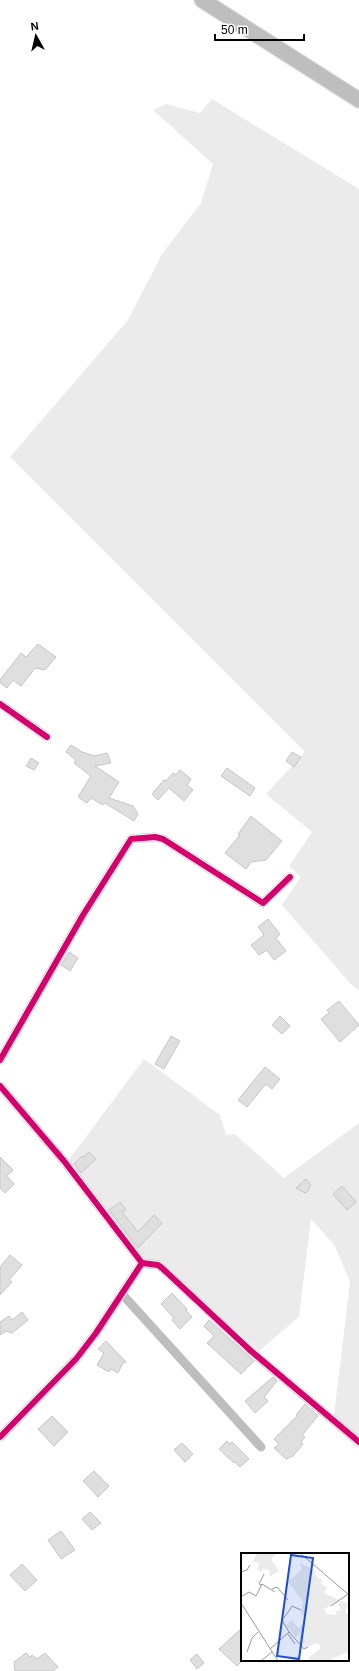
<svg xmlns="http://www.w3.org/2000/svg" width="359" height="1671" font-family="Helvetica,sans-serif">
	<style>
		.green { fill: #ebebeb }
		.building { fill: #dfdfdf; stroke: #c6c6c6 }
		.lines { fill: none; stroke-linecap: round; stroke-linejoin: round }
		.primary-casing { stroke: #dbdbdb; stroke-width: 17 }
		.street { stroke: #bebebe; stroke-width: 9 }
		.primary { stroke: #bebebe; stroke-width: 15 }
		.cycleway-casing { stroke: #fff; stroke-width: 8 }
		.cycleway { stroke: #d6006c; stroke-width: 6 }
		.inset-road { fill: none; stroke: #999; stroke-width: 1 }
		.view { fill: #1d4ed8; fill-opacity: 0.15; stroke: #1d4ed8; stroke-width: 2 }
		.inset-edge { fill: none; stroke: #000; stroke-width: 2 }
	</style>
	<rect width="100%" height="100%" fill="#fff"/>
	<!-- green -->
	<g class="green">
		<polygon points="212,99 359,189 359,991 349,982 282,905 301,877 289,866 312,832 266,794 305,752 10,457 128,320 162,254 201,203 213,164 153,110 166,104 200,113"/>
		<polygon points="144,1059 220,1115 226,1135 235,1134 284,1178 359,1123 359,1445 333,1424 350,1282 335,1246 311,1219 299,1317 259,1351 174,1275 143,1258 68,1161"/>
	</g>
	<!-- building -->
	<g class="building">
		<polygon points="38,644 56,657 45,670 35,668 21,686 13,680 7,688 0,683 0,680 21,653 26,657"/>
		<polygon points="71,745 82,752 95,756 107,753 111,763 95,766 119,782 109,798 133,806 138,814 134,821 105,803 103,805 91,798 87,803 78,797 91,776 74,763 76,760 66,752"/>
		<polygon points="292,752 301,757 294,767 286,761"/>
		<polygon points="31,758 39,763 34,770 26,766"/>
		<polygon points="227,768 255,788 250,796 221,776"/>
		<polygon points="180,770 191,779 187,785 193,790 184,801 169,788 158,800 152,794 164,780 166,781 173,773 176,775"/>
		<polygon points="251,816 282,841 266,860 251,862 246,869 225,853 240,835 238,834"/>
		<polygon points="268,919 280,934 276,938 286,951 274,960 267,950 259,955 251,945 264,935 258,927"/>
		<polygon points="69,952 78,958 70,971 61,965"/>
		<polygon points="339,1001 359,1025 340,1042 321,1019 329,1013 327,1010"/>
		<polygon points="280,1016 290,1026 282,1034 272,1025"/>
		<polygon points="171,1036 180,1041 164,1069 155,1064"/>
		<polygon points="265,1067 280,1079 272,1089 266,1084 247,1107 238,1100"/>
		<polygon points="89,1152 96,1159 81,1173 74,1164 82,1156 83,1157"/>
		<polygon points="0,1157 13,1170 7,1176 14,1184 5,1193 0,1188"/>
		<polygon points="306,1179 311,1185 308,1191 305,1193 296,1188"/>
		<polygon points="342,1186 356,1202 347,1210 333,1194"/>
		<polygon points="120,1202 126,1210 122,1212 138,1232 154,1215 162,1223 138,1248 109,1210"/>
		<polygon points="10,1255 22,1265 9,1280 12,1282 0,1295 0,1267"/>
		<polygon points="172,1293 187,1309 186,1310 192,1317 180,1329 172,1320 174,1318 161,1304"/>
		<polygon points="22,1312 28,1320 12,1333 6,1331 0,1335 0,1322 9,1316 12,1320"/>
		<polygon points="209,1320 254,1361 241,1374 207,1343 214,1336 204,1326"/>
		<polygon points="106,1341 126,1362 123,1363 118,1373 111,1369 109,1372 97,1365 104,1353 98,1349"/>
		<polygon points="273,1377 277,1381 264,1397 268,1401 255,1413 245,1401"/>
		<polygon points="305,1404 318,1416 302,1435 305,1437 301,1442 303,1444 293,1456 286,1459 274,1448 279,1444 274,1439 297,1416 296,1415"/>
		<polygon points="52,1416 68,1432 54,1446 38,1429"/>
		<polygon points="227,1441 230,1444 232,1442 249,1459 240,1467 235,1462 234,1463 219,1449"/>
		<polygon points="182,1443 193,1454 185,1462 174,1450"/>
		<polygon points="94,1471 109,1486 98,1497 83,1481"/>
		<polygon points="90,1512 101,1523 92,1530 82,1519"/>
		<polygon points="61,1531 75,1550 61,1559 48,1540"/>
		<polygon points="22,1564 37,1580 25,1591 10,1575"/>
		<polygon points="242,1628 242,1661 237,1666 219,1649"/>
		<polygon points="26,1653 30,1657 32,1655 37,1659 45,1653 58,1667 53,1671 15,1671 14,1662"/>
		<polygon points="197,1654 204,1663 197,1669 190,1660"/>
	</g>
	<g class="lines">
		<defs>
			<polyline id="primary" points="202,0 359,100"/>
		</defs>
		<!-- primary casing -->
		<use href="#primary" class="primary-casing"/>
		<!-- street -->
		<g class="street">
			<polyline points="0,704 47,737"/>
			<polyline points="0,1060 83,915 131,839 155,837 163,839 263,903 290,877"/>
			<polyline points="0,1086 64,1161 142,1263 96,1333 76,1359 0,1437"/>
			<polyline points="142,1263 158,1265 162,1268 251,1351 359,1442"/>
			<polyline points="122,1294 261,1447"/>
		</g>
		<!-- primary -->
		<use href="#primary" class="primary"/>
		<defs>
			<g id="cycleway">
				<polyline points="0,704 47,737"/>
				<polyline points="0,1060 83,915 131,839 155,837 163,839 263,903 290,877"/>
				<polyline points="0,1086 64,1161 142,1263 96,1333 76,1359 0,1437"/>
				<polyline points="142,1263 158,1265 162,1268 251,1351 359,1442"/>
			</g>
		</defs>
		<!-- cycleway casing -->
		<use href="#cycleway" class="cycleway-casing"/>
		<!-- cycleway -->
		<use href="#cycleway" class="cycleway"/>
	</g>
	<!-- overview -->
	<g transform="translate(241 1553)">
		<rect width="108" height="108" fill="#fff"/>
		<path d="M16,0H36L30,6L38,18L28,24L29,17L22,16L20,19L16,16L19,10L12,9ZM59,10L74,18V22L82,28L80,30L86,35L83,40L100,48L83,56L86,61L96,62L94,59L100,57L97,51L102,48L108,51L104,59L108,62V102L105,99L88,108H70L67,105L80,95L77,90L63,95L58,90L59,78L55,85L45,72L50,67L58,75L65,67L60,59L62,49L47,29L61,16Z" fill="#ebebeb"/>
		<path class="inset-road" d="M59,0L108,42M0,19L6,17L9,12M21,32L18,31L23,21M31,36L36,34L47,47M0,44L8,39L15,43L21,31L34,39M0,50L37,108M90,53L107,41M48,79L63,96L67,94M47,81L54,91M29,96L48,79L41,67L48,58L51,53L60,57M6,99L11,85L17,79M20,108L31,99"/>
		<path class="view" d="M50,2L72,5L58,106L36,103Z"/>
		<rect width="108" height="108" class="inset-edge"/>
	</g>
	<!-- north arrow -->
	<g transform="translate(36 36) rotate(352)" stroke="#ffffff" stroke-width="3" paint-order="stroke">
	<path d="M0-3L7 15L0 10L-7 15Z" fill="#000000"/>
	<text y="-6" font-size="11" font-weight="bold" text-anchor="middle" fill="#000000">N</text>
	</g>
	<!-- scale -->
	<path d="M215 34v6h89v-6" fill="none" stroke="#000000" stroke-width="2"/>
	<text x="221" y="34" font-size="12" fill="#000000" stroke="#ffffff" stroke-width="3" paint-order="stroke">50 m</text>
</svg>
